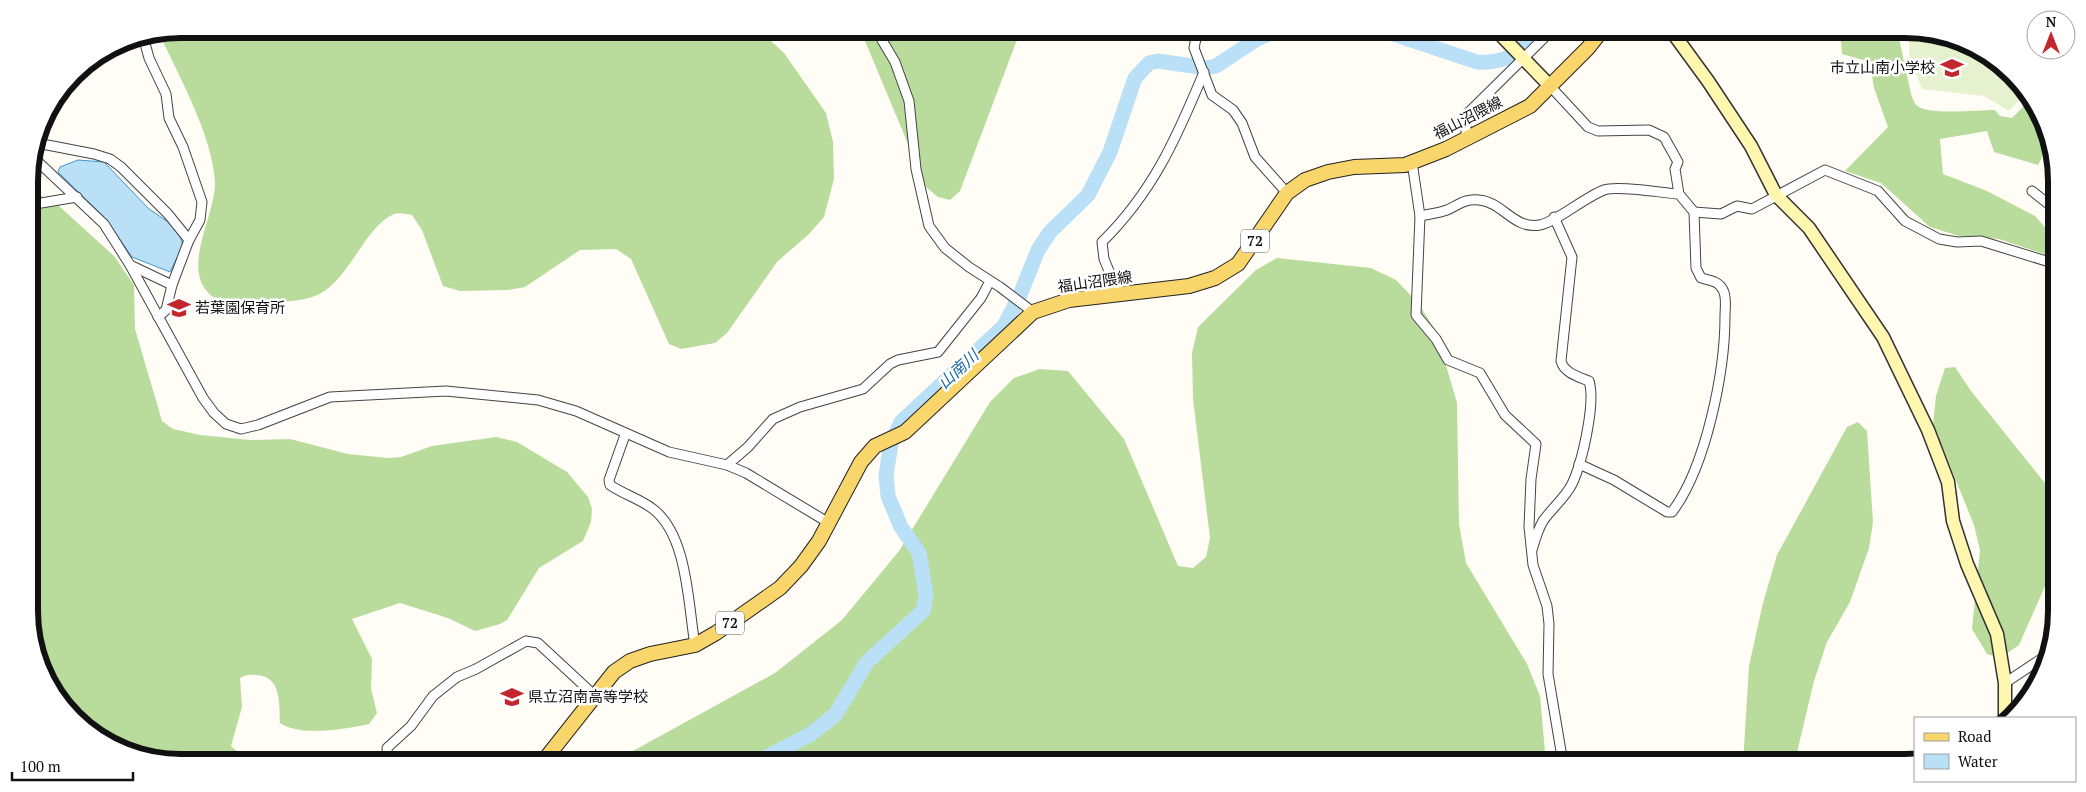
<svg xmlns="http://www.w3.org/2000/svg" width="2086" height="792" font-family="'PT Serif','Noto Sans JP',serif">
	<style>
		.forest { fill: #b9dc9c }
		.pitch { fill: #e6f2cf }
		.water { fill: #b9e0f7; stroke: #3f96cf }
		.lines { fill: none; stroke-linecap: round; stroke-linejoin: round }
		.river { stroke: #b9e0f7; stroke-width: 15 }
		.street-casing { stroke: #444; stroke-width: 11 }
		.secondary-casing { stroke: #333; stroke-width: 15 }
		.primary-casing { stroke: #222; stroke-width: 16 }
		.street { stroke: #fff; stroke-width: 9 }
		.secondary { stroke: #fff6b0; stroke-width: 12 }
		.primary { stroke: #f9d66b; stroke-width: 14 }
		.labels { text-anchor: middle; stroke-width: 5; stroke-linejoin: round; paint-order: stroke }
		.shield { fill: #fff; stroke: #585858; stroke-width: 1 }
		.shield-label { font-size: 14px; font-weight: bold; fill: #111 }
		.poi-label { font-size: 15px; fill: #111; stroke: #fff; text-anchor: start }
		.street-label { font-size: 15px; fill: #111; stroke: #fff }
		.water-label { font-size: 16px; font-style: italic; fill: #1768a6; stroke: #fff }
		.rim { fill: none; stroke: #111; stroke-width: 6 }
	</style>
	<rect width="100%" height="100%" fill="#fffdf5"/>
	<!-- forest -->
	<g class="forest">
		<path d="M181,29H758L784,53L826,113L833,142L834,179L824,217L809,234L777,262L727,333L715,343L681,349L669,344L631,259L616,249L580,250L525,287L508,290L460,291L443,286L422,230L412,215C407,214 399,212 394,214C366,226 352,273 323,292C309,301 288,301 272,303C246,304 219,311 203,286C187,258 216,212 215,182C212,134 179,77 159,33Z"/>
		<polygon points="860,29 1021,29 960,191 950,200 938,197 926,187"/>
		<path d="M1840,29H1897L1911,94C1913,99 1914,104 1919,107C1935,115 1976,110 1995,110L2000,116L2012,118L2028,102L2033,101L2042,114L2053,152L2045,151L2038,165L1994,152L1987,131L1940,139L1943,174L1987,191L2035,216L2056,240V258L1999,239L1959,236L1930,227L1881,183L1845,171L1888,127L1874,88L1870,62L1842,54Z"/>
		<path d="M29,189L59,206L114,256L134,285L135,329L162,421L173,429L200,435L250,440L290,439L348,454L388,458L401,457L432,446L496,437L517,442L567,472L588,497L592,509L591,522L583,541L539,568L507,620L500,624L475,631L448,618L400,603L352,619L372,659L371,689L377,713L369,724C346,729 300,737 280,723C279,704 282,676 256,675C249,674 245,675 240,678L242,707L231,746L241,755L269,763H181L132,755L67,712L32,641Z"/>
		<polygon points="1277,258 1371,268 1396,280 1418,303 1436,331 1457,403 1459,524 1466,563 1527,664 1540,696 1546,763 611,763 775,673 842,620 899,551 990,402 1014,378 1040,369 1068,371 1124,439 1178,566 1193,568 1206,557 1210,538 1193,399 1192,353 1198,327 1256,270"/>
		<polygon points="1955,367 1971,391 2057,498 2057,559 2019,645 2000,658 1987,654 1972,629 1980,550 1974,525 1933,424 1936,396 1945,368"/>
		<polygon points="1858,422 1867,431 1873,522 1869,548 1850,602 1827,642 1814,681 1798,748 1797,763 1743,763 1749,666 1763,603 1777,555 1847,427"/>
	</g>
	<!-- pitch -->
	<polygon class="pitch" points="1936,34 1954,37 2020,81 2027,92 2009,111 1984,96 1922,89 1909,55 1909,41"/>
	<!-- water -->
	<polygon class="water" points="78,160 104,162 149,209 177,228 183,245 170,272 132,257 106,219 58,172 60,167"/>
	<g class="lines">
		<!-- river -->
		<g class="river">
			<path d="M1378,29L1477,62C1512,64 1521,49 1546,29"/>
			<polyline points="755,763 811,734 835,715 867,662 923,611 926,595 919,553 901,527 888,496 886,475 891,444 901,422 1004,326 1020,295 1038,250 1050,232 1088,195 1110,152 1135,78 1149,63 1158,61 1206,68 1216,66 1257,39 1280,29"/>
		</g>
		<defs>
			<g id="street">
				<polyline points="872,29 879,35 895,62 909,101 916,169 929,226 945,248 969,267 1000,287 1033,312"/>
				<polyline points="1198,29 1194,48 1212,95 1233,110 1242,123 1255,157 1287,193"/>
				<polyline points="143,36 149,58 166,94 169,118 183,147 202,202 200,220 189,240 172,285 166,310 158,317"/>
				<path d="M1550,86L1588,127L1598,131L1649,130L1664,137L1678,162L1675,169L1679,194L1694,212L1696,268L1701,278C1709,280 1719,281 1723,290C1727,297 1725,308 1725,316C1725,372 1706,467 1672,512H1667L1614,480L1579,464"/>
				<polyline points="1466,137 1466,115 1550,32 1550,29"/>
				<polyline points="37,143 94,154 110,159 121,167 168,214 189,240"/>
				<polyline points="33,157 104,224 130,265 203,398 214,413 226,424 241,429 258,425 330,397 446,391 538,400 576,411 669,452 727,465 746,473 829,523"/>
				<polyline points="1412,162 1420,216 1416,315 1436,339 1448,360 1480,373 1505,415 1536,444 1531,479 1529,527 1533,565 1547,606 1549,624 1548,674 1563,763"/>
				<polyline points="2032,191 2056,210"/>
				<polyline points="29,205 77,197"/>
				<polyline points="1694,212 1721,214 1737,206 1752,209 1825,170 1878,191 1905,221 1939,239 1957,242 1981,241 2056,264"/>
				<path d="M1420,216C1429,214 1439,213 1447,210C1458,205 1466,198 1479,200C1503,202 1514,230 1540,225C1556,222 1585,197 1604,190C1617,185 1662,193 1679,194"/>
				<polyline points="130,265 172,285"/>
				<path d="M1119,295L1104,259L1102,242C1153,192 1177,137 1204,72"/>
				<path d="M625,435L609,480L610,485C623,494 640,499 653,509C688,536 688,605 695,645"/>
				<polyline points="727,465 748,447 773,419 800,407 863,389 890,364 898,360 938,352 981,298 990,281"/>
				<path d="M1532,550C1535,540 1538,529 1543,521C1552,508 1565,498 1572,484C1582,463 1596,403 1589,381C1579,377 1564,373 1561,361L1572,257L1554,217"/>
				<polyline points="2005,683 2050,653"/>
				<polyline points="388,763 387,748 411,726 433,696 457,677 476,669 526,641 538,643 594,695"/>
			</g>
			<g id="secondary">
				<polyline points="1495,29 1550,86"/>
				<polyline points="1670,29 1708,81 1751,146 1776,195 1809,228 1883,337 1928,430 1948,482 1953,521 1967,564 1997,634 2005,683 2005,718"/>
			</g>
			<polyline id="primary" points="542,763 614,672 630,661 650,654 695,645 716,633 780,588 801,566 819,541 861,462 875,446 905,432 1033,312 1069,300 1189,286 1215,278 1238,264 1287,193 1305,180 1328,172 1354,167 1405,165 1446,149 1530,106 1588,48 1603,29"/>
		</defs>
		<!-- street casing -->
		<use href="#street" class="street-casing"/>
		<!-- secondary casing -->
		<use href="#secondary" class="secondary-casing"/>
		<!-- primary casing -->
		<use href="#primary" class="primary-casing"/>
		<!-- street -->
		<use href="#street" class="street"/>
		<!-- secondary -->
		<use href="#secondary" class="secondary"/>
		<!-- primary -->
		<use href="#primary" class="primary"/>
	</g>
	<!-- icons -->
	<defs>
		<symbol id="school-bare" viewBox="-9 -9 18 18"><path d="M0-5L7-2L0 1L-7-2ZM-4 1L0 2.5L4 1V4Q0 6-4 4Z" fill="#c4262e" stroke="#fff" stroke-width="2.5" paint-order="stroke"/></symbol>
	</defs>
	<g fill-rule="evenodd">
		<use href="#school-bare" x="1936" y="52" width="32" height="32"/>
		<use href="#school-bare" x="163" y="292" width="32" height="32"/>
		<use href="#school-bare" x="496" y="681" width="32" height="32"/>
	</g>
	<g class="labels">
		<!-- shield labels -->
		<g class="shield">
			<rect x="1241" y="229.5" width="28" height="23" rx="4"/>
			<rect x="716" y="611.5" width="28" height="23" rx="4"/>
		</g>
		<g class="shield-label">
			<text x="1255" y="246">72</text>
			<text x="730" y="628">72</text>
		</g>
		<!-- poi labels -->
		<g class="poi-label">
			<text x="1935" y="73" text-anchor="end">市立山南小学校</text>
			<text x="195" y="313">若葉園保育所</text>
			<text x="528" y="702">県立沼南高等学校</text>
		</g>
		<!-- street labels -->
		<g class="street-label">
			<text transform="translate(1468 118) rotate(-27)" y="5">福山沼隈線</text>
			<text transform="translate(1095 282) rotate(-8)" y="5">福山沼隈線</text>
		</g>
		<!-- water labels -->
		<g class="water-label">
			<text transform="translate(958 369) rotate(-43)" y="6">山南川</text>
		</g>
	</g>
	<!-- crop -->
	<path d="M0 0H2086V792H0ZM181 38H1905A143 143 0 0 1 2048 181V611A143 143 0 0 1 1905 754H181A143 143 0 0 1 38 611V181A143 143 0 0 1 181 38Z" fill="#fff" fill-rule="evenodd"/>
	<path class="rim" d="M181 38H1905A143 143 0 0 1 2048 181V611A143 143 0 0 1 1905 754H181A143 143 0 0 1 38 611V181A143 143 0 0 1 181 38Z"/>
	<!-- legend -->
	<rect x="1914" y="717" width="162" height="65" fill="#ffffff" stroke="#a0a0a0"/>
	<rect x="1924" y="733" width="25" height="8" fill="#f9d66b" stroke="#a0a0a0"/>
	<text x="1958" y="742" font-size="15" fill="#111111">Road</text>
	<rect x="1924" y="754" width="25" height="15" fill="#b9e0f7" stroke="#a0a0a0"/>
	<text x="1958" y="767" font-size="15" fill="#111111">Water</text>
	<!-- north arrow -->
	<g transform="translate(2051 35)"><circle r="24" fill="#ffffff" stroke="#a0a0a0"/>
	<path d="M0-4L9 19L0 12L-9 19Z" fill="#c4262e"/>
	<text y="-8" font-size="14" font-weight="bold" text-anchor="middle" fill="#111111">N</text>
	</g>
	<!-- scale -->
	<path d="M12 772v8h121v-8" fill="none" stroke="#111111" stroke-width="2.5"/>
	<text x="20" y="772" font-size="15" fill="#111111" stroke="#ffffff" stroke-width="4" paint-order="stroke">100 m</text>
</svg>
